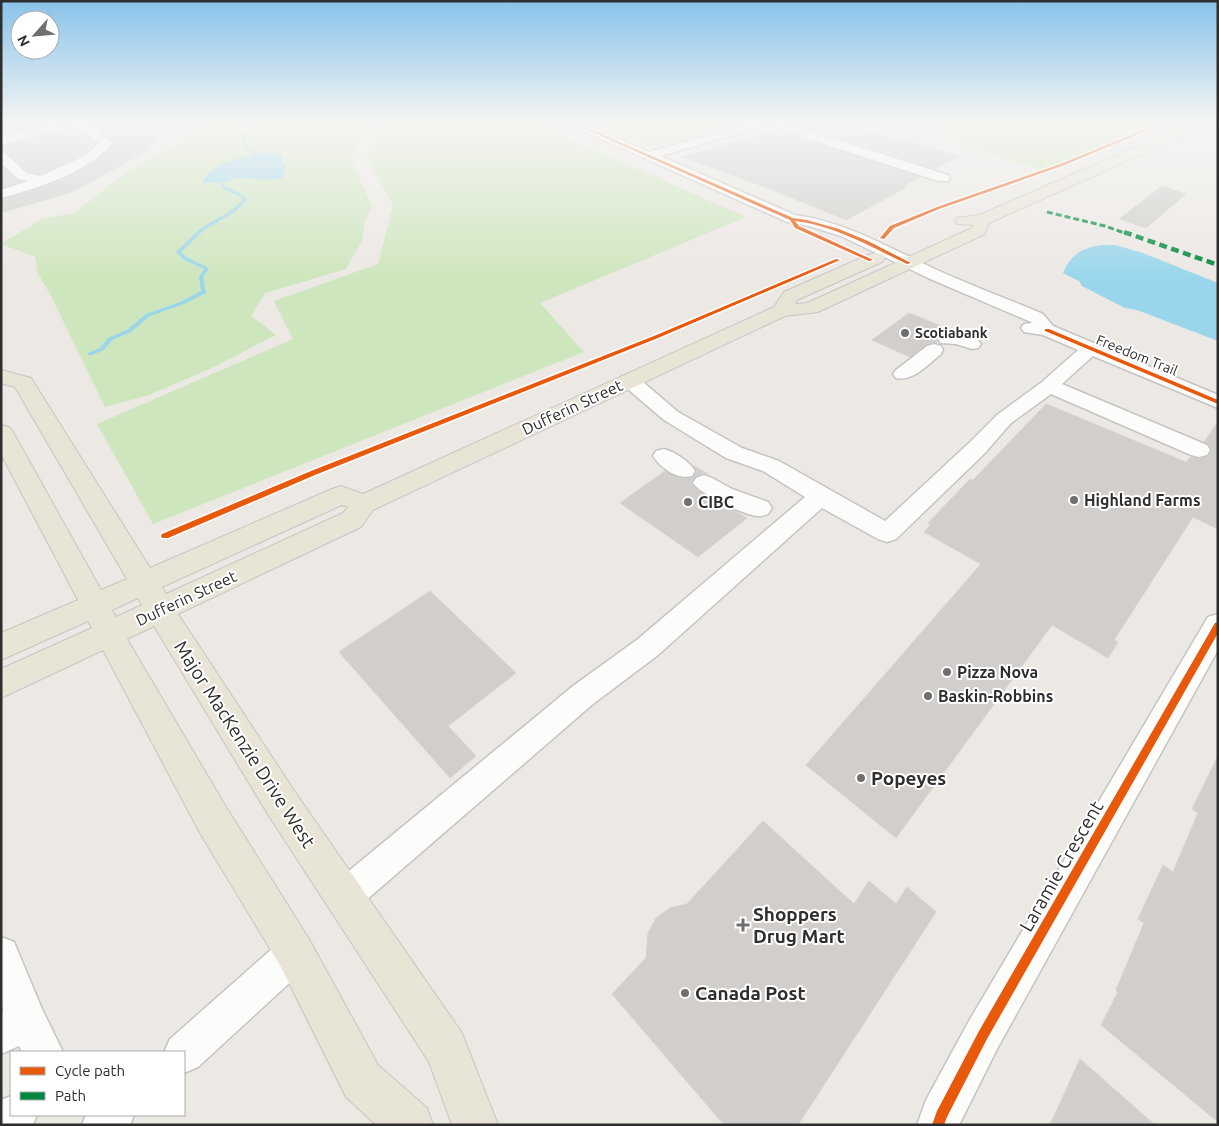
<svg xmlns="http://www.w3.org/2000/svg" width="1219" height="1126" font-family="Ubuntu,sans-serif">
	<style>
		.green { fill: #cee6be }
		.water { fill: #99d6ec }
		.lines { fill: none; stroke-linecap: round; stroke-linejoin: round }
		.stream { fill: #99d6ec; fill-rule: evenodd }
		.building { fill: #d1cecb; stroke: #d7d4d0 }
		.minor-casing { stroke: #c5c4c5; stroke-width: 3 }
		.major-casing { stroke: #c6c5c4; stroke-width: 2 }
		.minor { fill: #fcfcfb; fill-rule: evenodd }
		.major { fill: #e8e4d6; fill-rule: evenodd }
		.quiet-far1 { stroke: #00873e; stroke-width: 3; stroke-dasharray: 6 3; stroke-linecap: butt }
		.quiet { stroke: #00873e; stroke-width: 4.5; stroke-dasharray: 8 4.5; stroke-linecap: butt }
		.cycleway-casing { stroke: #fff; stroke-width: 3 }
		.cycleway { fill: #e8590c; fill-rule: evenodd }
		.poi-dot { fill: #706f6e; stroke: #fff; stroke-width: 2 }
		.labels { text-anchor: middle; stroke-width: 4; stroke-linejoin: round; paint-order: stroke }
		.far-poi-label { font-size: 14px; font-weight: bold; fill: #2e2e2e; stroke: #fff; text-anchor: start }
		.far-street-label { font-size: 14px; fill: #2e2e2e; stroke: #fff }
		.street-label { font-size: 16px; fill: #2e2e2e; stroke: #fff }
		.poi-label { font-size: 16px; font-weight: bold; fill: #2e2e2e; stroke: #fff; text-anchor: start }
		.near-street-label { font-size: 19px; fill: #2e2e2e; stroke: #fff }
		.near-poi-label { font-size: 19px; font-weight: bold; fill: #2e2e2e; stroke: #fff; text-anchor: start }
	</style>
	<rect width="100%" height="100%" fill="#ece8e4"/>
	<!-- green -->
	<g class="green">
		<polygon points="207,123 371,123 351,160 372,206 365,222 362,241 346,269 265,293 251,316 276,335 214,367 149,395 105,407 49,292 38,274 35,257 1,244 41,219 74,213 125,173 193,134"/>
		<polygon points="375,123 534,123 746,217 540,303 584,352 153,524 97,424 293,339 274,301 378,264 393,205 366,156"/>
		<polygon points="595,123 738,123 649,147"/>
		<polygon points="929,123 1166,123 1050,172 969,148"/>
	</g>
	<!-- water -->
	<g class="water">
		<path d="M269,152L281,155L282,162L285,165L283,178C262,183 241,173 221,184L217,182L202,183C214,159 246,157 269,152Z"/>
		<path d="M1101,245H1115L1143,253L1218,283V341L1137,310L1125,308L1082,286L1079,281L1063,273C1071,255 1081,248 1101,245Z"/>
	</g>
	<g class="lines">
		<!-- stream -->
		<g class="stream">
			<path d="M256,123H260C249,132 245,133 248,148L259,153L258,155L245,150C240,135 244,131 256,123Z"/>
			<path d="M220,183H222C229,192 242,190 247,200L235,212L204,230L181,252C189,261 200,262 209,269L203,277L206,293L184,304L150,316L131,332L112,340L104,350L92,355H88V353L100,348L108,338L127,330L146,314L180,302L201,291L199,277L204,269L184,260L176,252L201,228L232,210L243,200L241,197L223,189Z"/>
		</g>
	</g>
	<!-- building -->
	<g class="building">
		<polygon points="1,123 16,123 23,130 1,135"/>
		<polygon points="90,123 117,123 123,129 167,127 149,150 72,192 1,213 1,200 62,180 92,164 104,154 114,143"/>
		<polygon points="807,123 842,123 960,156 935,169 799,126"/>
		<polygon points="68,128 80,131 96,143 83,154 41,174 28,171 6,152 1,150 1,147"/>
		<polygon points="770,132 778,135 785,132 920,177 903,186 907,187 846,220 765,187 682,157"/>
		<polygon points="1,166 17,180 21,181 1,188"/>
		<polygon points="1162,186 1186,194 1146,228 1119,219"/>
		<polygon points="909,313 951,330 940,334 936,343 926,345 910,357 872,340"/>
		<polygon points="1046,404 1186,462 1191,457 1199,459 1209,456 1212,449 1204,442 1218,422 1218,529 1193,517 1114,640 1118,642 1108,658 1052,625 896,838 806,765 981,564 924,532 931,524 928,523 970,479 973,480"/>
		<polygon points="694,466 708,474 703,473 694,477 691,483 696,489 747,518 698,557 620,503 665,471 680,478 692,478 697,472"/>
		<polygon points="430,591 516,673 448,726 476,756 450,778 339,652"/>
		<polygon points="1218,756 1218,1122 1101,1025 1118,992 1116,990 1144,923 1138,919 1163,865 1173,872 1198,813 1192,809"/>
		<polygon points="763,821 854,904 869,881 896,904 907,887 936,912 798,1125 724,1125 612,994 646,958 648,933 656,918 670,908 687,904"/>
		<polygon points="1080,1059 1155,1125 1050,1125"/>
	</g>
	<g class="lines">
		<defs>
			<g id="minor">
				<polygon points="46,123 61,123 36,135 1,145 1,137 28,131"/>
				<path d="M63,123L89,124L112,143C92,171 34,190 1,198V190L28,181L18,179L1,163V152L5,153L27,173L41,176L84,156L99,143L81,129L65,125Z"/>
				<path d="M569,123H583L649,152L751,123H784L948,175L950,178L948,181H938L803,137L768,123L767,125L660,156L795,215C847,222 891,249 937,270C972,286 1008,299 1043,314L1053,326L1218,395V408L1093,356L1062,384L1207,445L1210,450L1207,455L1199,457L1191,455L1051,394L1011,423L985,453L896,539L887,542L878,539L822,508L658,655L593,704L357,908L345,914L333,908L327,896L333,884L573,686L638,639L805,497L763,471L726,458L664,420L622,384L619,380L622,376L629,374L636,376L678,412L742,448L779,461L885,521L969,443L997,415L1042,382L1078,350L1043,335L1024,332L1021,328L1024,324L1032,323L1031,322L928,278L841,236L809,226L787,222L570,125Z"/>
				<polygon points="958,333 978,340 981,344 978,348 972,349 956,344 941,343 938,339 941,335"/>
				<path d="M934,344L941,346L943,350L941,354C928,364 913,382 896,378L893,374L896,370L927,346Z"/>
				<path d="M664,449C675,452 689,461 695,471L692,476C677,480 661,468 653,456L656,451Z"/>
				<path d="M704,475L712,478L732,489L768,502L772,508L768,514C766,515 763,516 760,516C747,517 700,494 693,483L696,478Z"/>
				<polygon points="1218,614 1218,650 997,1049 959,1125 917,1125 926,1100 969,1021 1208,617"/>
				<polygon points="295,934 308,940 314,953 308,966 198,1067 184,1073 184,1052 164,1052 170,1039 282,940"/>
				<polygon points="1,937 14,942 42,1009 63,1052 22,1052 19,1046 1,1054 1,1011 3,1010 1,1004"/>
				<polygon points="11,1096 11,1115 37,1115 33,1125 1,1125 1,1100"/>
				<polygon points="86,1115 134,1115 130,1125 82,1125"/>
			</g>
			<path id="major" d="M1191,123H1207L1205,126L989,223L985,234L818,312L785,316L373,510L361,527L178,614L295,792L462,1033L498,1125H452L429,1062L269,816L154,626L127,639L226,807L309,939L378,1065L427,1108L433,1125H376L346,1097L281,967L200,833L103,650L1,698V669L92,628L88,621L1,660V633L78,600L1,454V425L9,427L13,432L101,590L127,579L15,387L1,383V370L31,378L150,568L332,489L341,486L363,494L774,307L784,292L870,254L876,253L882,254L885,258L882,262L797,300L795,304L807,303L972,228L973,225L957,224L955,221L957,218L979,215ZM342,505L348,507L343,513L166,594L162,587ZM138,598L142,605L116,617L112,610Z"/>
		</defs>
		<!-- minor casing -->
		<use href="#minor" class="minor-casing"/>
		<!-- major casing -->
		<use href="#major" class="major-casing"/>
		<!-- minor -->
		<use href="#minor" class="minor"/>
		<!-- major -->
		<use href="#major" class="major"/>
		<!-- quiet-far1 -->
		<polyline class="quiet-far1" points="1047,212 1105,226 1127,234"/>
		<!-- quiet -->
		<polyline class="quiet" points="1124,232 1218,265"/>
		<defs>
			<g id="cycleway">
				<path d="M572,123H576L793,218L807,220L839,229L868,241L911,263L907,264C871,247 836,226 795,221L799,226L873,260L869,261L795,228L790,220Z"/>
				<polygon points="1161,123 1165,123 1062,166 939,209 894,228 884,239 880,238 890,226 937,207 1060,164"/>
				<polygon points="836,259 840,260 658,338 315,475 168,538 162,538 161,536 162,534 311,471 654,336"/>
				<polygon points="1045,329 1049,329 1218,400 1218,404 1045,331"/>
				<polygon points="1218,622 1218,633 987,1039 947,1117 944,1125 932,1125 937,1111 979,1031 1215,623"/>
			</g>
		</defs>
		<!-- cycleway casing -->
		<use href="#cycleway" class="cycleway-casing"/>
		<!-- cycleway -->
		<use href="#cycleway" class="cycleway"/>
	</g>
	<!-- sky -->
	<linearGradient id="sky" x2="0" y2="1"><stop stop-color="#88c2ea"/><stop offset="0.44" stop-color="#f6f5f3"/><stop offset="1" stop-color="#f6f5f3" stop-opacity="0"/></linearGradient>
	<rect width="1219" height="280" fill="url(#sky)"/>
	<!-- markers -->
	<g class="poi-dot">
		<circle cx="905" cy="333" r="5"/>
		<circle cx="1074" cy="500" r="5"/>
		<circle cx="688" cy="502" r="5"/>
		<circle cx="947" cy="672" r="5"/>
		<circle cx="928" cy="696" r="5"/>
		<circle cx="861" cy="778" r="5"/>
		<path d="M740.5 917.5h5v5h5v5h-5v5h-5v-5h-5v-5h5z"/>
		<circle cx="685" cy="993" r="5"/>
	</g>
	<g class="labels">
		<!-- far-poi labels -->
		<g class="far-poi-label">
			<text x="915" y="338">Scotiabank</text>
		</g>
		<!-- far-street labels -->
		<g class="far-street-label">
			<text transform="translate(1137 355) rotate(22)" y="5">Freedom Trail</text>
		</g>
		<!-- street labels -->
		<g class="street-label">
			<text transform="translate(572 407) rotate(-25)" y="6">Dufferin Street</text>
			<text transform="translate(186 598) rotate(-25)" y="6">Dufferin Street</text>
		</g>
		<!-- poi labels -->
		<g class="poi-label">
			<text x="1084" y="506">Highland Farms</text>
			<text x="698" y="508">CIBC</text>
			<text x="957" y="678">Pizza Nova</text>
			<text x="938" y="702">Baskin-Robbins</text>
		</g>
		<!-- near-street labels -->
		<g class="near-street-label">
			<text transform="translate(245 744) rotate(57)" y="7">Major MacKenzie Drive West</text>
			<text transform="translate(1061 866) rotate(-60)" y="7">Laramie Crescent</text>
		</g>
		<!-- near-poi labels -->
		<g class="near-poi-label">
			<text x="871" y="785">Popeyes</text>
			<text x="753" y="921">Shoppers<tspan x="753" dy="22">Drug Mart</tspan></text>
			<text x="695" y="1000">Canada Post</text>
		</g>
	</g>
	<!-- border -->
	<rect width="1219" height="1126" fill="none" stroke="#2e2e2e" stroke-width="5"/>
	<!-- legend -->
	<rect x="10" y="1051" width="175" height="65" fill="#ffffff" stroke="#ababab"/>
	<rect x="20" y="1067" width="25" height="8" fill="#e8590c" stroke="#ababab"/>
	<text x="55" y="1076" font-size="15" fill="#2e2e2e">Cycle path</text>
	<rect x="20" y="1092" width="25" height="8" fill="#00873e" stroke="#ababab"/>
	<text x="55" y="1101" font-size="15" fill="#2e2e2e">Path</text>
	<!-- north arrow -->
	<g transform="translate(35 35) rotate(243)"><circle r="24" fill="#ffffff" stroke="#ababab"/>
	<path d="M0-4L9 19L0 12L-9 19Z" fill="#706f6e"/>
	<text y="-8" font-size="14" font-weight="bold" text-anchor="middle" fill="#2e2e2e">N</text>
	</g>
</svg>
